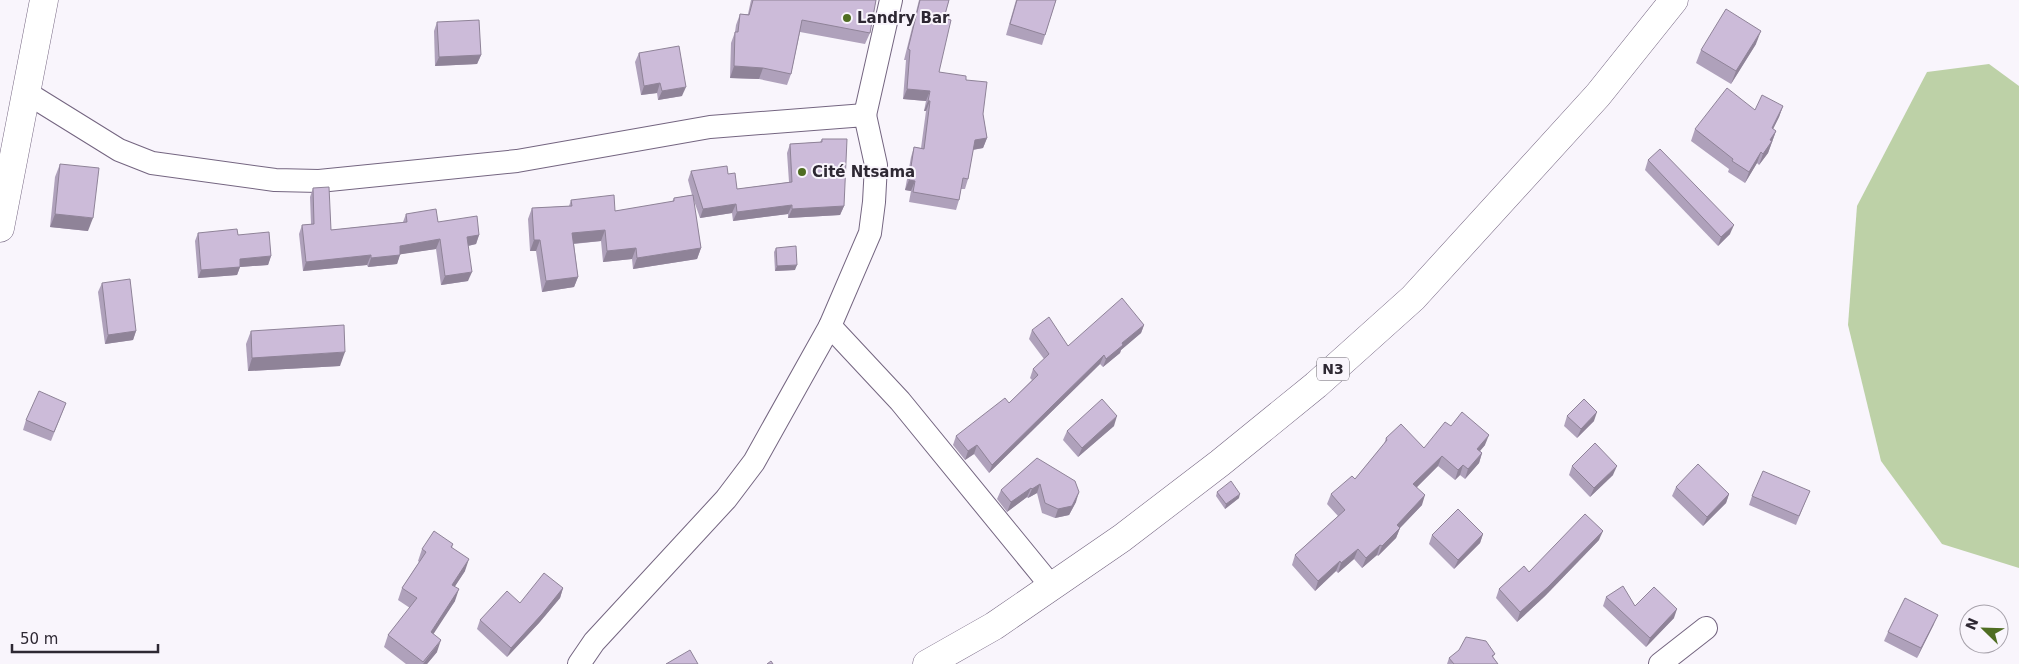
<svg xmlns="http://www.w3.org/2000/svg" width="2019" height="664" font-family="'DejaVu Sans',sans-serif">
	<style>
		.green { fill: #bdd1a7 }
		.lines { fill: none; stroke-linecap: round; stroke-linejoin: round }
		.street-casing { stroke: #746580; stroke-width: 24 }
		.primary-casing { stroke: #746580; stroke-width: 29 }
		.highway-casing { stroke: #746580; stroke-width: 29 }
		.street { stroke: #fff; stroke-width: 22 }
		.primary { stroke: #fff; stroke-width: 28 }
		.highway { stroke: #fff; stroke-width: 28 }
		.wall { fill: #afa1bb }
		.shaded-wall { fill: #8f8398 }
		.building { fill: #ccbbd9; stroke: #8f8398 }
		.poi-dot { fill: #4f6d22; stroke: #f9f5fc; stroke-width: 2 }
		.labels { text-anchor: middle; stroke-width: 4; stroke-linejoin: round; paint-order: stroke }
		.shield { fill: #f9f5fc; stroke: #6b666f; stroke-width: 1 }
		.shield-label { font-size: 14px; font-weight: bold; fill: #2e2833 }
		.poi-label { font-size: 15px; font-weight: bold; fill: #2e2833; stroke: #f9f5fc; text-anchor: start }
	</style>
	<rect width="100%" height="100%" fill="#f9f5fc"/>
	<!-- green -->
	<polygon class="green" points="1989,64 2019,86 2019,568 1942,544 1881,461 1848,325 1857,206 1927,72"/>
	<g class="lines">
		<defs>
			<g id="street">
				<polyline points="27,93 119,150 152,163 275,180 319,181 517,161 710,127 865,115 876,165 874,202 870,233 830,326 754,462 726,499 594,642 579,664"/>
				<polyline points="865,115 891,0"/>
				<polyline points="830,326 900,401 1052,587"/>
				<polyline points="1660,664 1706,628"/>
			</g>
			<polyline id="primary" points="0,228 44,0"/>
			<polyline id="highway" points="927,664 994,626 1122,538 1220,463 1316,385 1413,298 1598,95 1674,0"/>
		</defs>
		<!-- street casing -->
		<use href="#street" class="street-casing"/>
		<!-- primary casing -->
		<use href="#primary" class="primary-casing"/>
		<!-- highway casing -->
		<use href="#highway" class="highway-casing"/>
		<!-- street -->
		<use href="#street" class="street"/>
		<!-- primary -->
		<use href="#primary" class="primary"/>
		<!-- highway -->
		<use href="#highway" class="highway"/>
	</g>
	<!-- wall -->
	<g class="wall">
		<polygon points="751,0 876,0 870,33 865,44 800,32 791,74 787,85 759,79 730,78 731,43 735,32 736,25 740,14 748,14"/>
		<polygon points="919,0 949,0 944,18 939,72 966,80 983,114 987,138 983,148 973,150 968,179 965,189 961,189 959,200 956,210 909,202 911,191 905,190 911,157 914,147 921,148 926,111 924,111 926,101 903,99 906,60 904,60"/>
		<polygon points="1016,0 1056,0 1042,45 1006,35"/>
		<polygon points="437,22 481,55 477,64 435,66 434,31"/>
		<polygon points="1756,44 1731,84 1696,63 1701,50"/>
		<polygon points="639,53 682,96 658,100 657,93 641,95 635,62"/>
		<polygon points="1783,106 1779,117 1773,129 1776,131 1768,153 1759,165 1757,163 1745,183 1728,172 1729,169 1691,141 1695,129 1755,110"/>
		<polygon points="822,139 844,206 840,215 788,218 788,214 733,221 732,213 700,218 693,198 701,248 697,259 633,269 632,259 603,262 601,241 574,244 578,277 574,287 542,292 536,251 530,251 528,219 532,208 569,206 571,200 615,211 672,202 674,198 692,195 688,180 691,171 728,174 737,189 789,182 787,153 790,144 820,142"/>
		<polygon points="1648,160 1730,234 1718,246 1645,170"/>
		<polygon points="60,164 88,231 50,227 55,177"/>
		<polygon points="313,188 331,230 403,222 406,214 438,222 479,235 476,244 468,246 468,281 441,285 436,249 400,254 397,264 368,267 367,265 303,271 299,234 302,225 311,224 310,197"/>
		<polygon points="198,233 238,235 271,256 268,265 240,267 237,275 198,278 195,241"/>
		<polygon points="776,248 795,270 775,271 774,252"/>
		<polygon points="102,283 136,331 133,340 105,344 98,292"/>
		<polygon points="1144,325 1141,333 1121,350 1120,353 1103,367 1100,364 989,473 974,454 965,460 953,445 956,436 1009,403 1032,380 1030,378 1033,369 1044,359 1029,339 1032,330 1068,346"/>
		<polygon points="251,331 340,366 248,371 246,344"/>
		<polygon points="66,403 51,441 23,430 26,420"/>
		<polygon points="1567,416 1594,421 1577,438 1564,426"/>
		<polygon points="1114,426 1078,457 1063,440 1067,431"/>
		<polygon points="1451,426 1485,445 1480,451 1482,453 1479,463 1465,479 1460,475 1455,480 1438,466 1417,487 1422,505 1400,528 1396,538 1378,556 1377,555 1362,568 1354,559 1338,573 1336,571 1315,591 1292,565 1295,555 1338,516 1327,504 1331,494 1355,479 1384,444 1386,438 1424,448"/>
		<polygon points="1037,458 1076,502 1069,515 1055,518 1042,513 1037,493 1028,498 1027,497 1007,512 997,499 1001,490"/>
		<polygon points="1572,466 1613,475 1590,497 1569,475"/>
		<polygon points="1676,487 1729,494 1726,503 1703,526 1672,496"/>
		<polygon points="1217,492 1239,498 1225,509 1216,496"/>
		<polygon points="1752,496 1806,500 1796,525 1749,505"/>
		<polygon points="1483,534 1480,543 1454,569 1429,544 1432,535"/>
		<polygon points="1599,540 1545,596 1517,622 1496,598 1499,589 1529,572"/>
		<polygon points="453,544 452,548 465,571 455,586 455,601 433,633 437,652 427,664 406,664 384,647 388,635 410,608 398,600 402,588 419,562 418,561 422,549"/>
		<polygon points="563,588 560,598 539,623 507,657 477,629 480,620 520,603"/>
		<polygon points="1606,597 1635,606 1674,618 1646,647 1603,606"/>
		<polygon points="1934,624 1917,658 1884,641 1888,632"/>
		<polygon points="1495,654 1493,657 1498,664 1447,664 1449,658"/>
	</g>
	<!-- shaded-wall -->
	<g class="shaded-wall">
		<polygon points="1761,31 1756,44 1731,84 1736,71"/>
		<polygon points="481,55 477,64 435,66 439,57"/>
		<polygon points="734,66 763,68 759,79 730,78"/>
		<polygon points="660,83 657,93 641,95 644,86"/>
		<polygon points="686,87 682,96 658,100 662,91"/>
		<polygon points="907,89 930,91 926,101 903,99"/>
		<polygon points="928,101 930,101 926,111 924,111"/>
		<polygon points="1783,106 1779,117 1768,139 1772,128"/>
		<polygon points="1776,131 1768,153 1759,165 1763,154 1770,140"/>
		<polygon points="987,138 983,148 971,150 975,140"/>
		<polygon points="1761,152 1757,163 1745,183 1749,172"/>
		<polygon points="909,180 915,181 911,191 905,190"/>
		<polygon points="736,204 732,213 700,218 703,209"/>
		<polygon points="792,205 788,214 733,221 737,212"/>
		<polygon points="844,206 840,215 788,218 792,209"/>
		<polygon points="55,214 93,218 88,231 50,227"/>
		<polygon points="1734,225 1730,234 1718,246 1721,237"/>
		<polygon points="605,230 601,241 569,244 572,233"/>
		<polygon points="479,235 476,244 463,247 467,237"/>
		<polygon points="440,239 436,249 396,255 400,246"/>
		<polygon points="534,240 540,240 536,251 530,251"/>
		<polygon points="636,248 632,259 603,262 607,251"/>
		<polygon points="701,248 697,259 633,269 637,258"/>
		<polygon points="371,255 367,265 303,271 306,262"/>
		<polygon points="400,255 397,264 368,267 371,258"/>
		<polygon points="271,256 268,265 240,267 237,275 198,278 201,270 240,259"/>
		<polygon points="797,265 795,270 775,271 777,266"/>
		<polygon points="472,272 468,281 441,285 445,276"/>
		<polygon points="578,277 574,287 542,292 546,281"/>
		<polygon points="1144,325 1141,333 1121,350 1120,353 1103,367 1106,359 1122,343"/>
		<polygon points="136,331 133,340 105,344 108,335"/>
		<polygon points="345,352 340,366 248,371 252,358"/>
		<polygon points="1104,355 1100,364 989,473 992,465"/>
		<polygon points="1597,412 1594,421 1577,438 1581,429"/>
		<polygon points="1117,416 1114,426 1078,457 1082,448"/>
		<polygon points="1489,435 1485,445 1473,459 1477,449"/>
		<polygon points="977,445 974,454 965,460 968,451"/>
		<polygon points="1482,453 1479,463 1465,479 1468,469"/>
		<polygon points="1442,456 1438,466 1410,494 1413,484"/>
		<polygon points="1463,465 1460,475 1455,480 1458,470"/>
		<polygon points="1617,466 1613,475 1590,497 1594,488"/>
		<polygon points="1040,484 1037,493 1028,498 1032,489"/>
		<polygon points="1031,488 1027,497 1007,512 1011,502"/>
		<polygon points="1079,492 1076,502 1069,515 1055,518 1058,509"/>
		<polygon points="1240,494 1239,498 1225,509 1226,504"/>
		<polygon points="1729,494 1726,503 1703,526 1707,517"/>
		<polygon points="1425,495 1422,505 1400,528 1396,538 1378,556 1382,546 1397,525"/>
		<polygon points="1603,531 1599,540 1545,596 1517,622 1520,612"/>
		<polygon points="1483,534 1480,543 1454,569 1458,560"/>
		<polygon points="1380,545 1377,555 1362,568 1366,558"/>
		<polygon points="1358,549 1354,559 1338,573 1341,563"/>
		<polygon points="469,559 465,571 448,597 452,585"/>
		<polygon points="1340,561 1336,571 1315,591 1318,581"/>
		<polygon points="563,588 560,598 539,623 507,657 511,648"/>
		<polygon points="459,589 455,601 427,644 431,632"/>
		<polygon points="1677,609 1674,618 1646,647 1650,638"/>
		<polygon points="1938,615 1934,624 1917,658 1921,648"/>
		<polygon points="441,640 437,652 427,664 423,664"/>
	</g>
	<!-- building -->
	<g class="building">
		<polygon points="753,0 876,0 870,33 802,20 791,74 763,68 734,66 735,32 738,32 740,14 749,15"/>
		<polygon points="920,0 949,0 944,18 951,20 939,72 966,76 966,80 987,82 983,114 987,138 975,140 968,179 963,178 959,200 913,192 915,181 909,180 914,147 924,149 930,101 928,101 930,91 907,89 910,50 908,49"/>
		<polygon points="1017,0 1056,0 1045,35 1010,24"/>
		<polygon points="1726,9 1761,31 1736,71 1701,50"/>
		<polygon points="479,20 481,55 439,57 437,22"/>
		<polygon points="679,46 686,87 662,91 660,83 644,86 639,53"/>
		<polygon points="1727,88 1755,110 1762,95 1783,106 1772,128 1776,131 1770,140 1772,141 1763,154 1761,152 1749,172 1732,161 1733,159 1695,129"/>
		<polygon points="822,139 847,139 844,206 792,209 792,205 737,212 736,204 703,209 691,171 727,166 728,174 735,173 737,189 792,182 790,144 822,142"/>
		<polygon points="1660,149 1734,225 1721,237 1648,160"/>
		<polygon points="60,164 99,168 93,218 55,214"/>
		<polygon points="329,187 331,230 407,222 406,214 436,209 438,222 477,216 479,235 467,237 472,272 445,276 440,239 400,246 400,255 371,258 371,255 306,262 302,225 314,224 313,188"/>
		<polygon points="614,195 615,211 674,201 674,198 693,195 701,248 637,258 636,248 607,251 605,230 572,233 578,277 546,281 540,240 534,240 532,208 572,206 571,200"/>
		<polygon points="237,229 238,235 269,232 271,256 240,259 240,267 201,270 198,233"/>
		<polygon points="796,246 797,265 777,266 776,248"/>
		<polygon points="130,279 136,331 108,335 102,283"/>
		<polygon points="1122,298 1144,325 1122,343 1123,345 1106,359 1104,355 992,465 977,445 968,451 956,436 1005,398 1009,403 1038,375 1033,369 1049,354 1032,330 1049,317 1068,346"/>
		<polygon points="344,325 345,352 252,358 251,331"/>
		<polygon points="39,391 66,403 54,432 26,420"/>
		<polygon points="1102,399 1117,416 1082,448 1067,431"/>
		<polygon points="1584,399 1597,412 1581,429 1567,416"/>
		<polygon points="1462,412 1489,435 1477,449 1482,453 1468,469 1463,465 1458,470 1442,456 1413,484 1425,495 1397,525 1400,528 1382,546 1380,545 1366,558 1358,549 1341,563 1340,561 1318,581 1295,555 1345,510 1331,494 1352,476 1355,479 1387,440 1386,438 1401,424 1424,448 1445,422 1451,426"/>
		<polygon points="1595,443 1617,466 1594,488 1572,466"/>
		<polygon points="1037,458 1075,481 1079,492 1072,506 1058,509 1045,503 1040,484 1032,489 1031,488 1011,502 1001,490"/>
		<polygon points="1698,464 1729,494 1707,517 1676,487"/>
		<polygon points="1763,471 1810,491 1799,516 1752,496"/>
		<polygon points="1231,481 1240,494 1226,504 1217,492"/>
		<polygon points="1458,509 1483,534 1458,560 1432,535"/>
		<polygon points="1585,514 1603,531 1548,587 1520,612 1499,589 1524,566 1529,572"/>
		<polygon points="434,531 453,544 451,547 469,559 452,585 459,589 431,632 441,640 423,662 388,635 417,598 402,588 426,552 422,549"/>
		<polygon points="544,573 563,588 542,614 511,648 480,620 507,591 520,603"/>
		<polygon points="1623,586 1635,606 1654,587 1677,609 1650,638 1606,597"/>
		<polygon points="1905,598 1938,615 1921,648 1888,632"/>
		<polygon points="1466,637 1486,641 1495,654 1492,656 1498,664 1454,664 1449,658 1459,650"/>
		<polygon points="690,650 698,664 666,664"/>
		<polygon points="771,661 773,664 767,664"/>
	</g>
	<!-- markers -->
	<g class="poi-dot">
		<circle cx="847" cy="18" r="5"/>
		<circle cx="802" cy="172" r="5"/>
	</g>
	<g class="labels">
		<!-- shield labels -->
		<rect class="shield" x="1317" y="357.5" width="32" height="23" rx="4"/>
		<g class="shield-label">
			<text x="1333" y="374">N3</text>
		</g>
		<!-- poi labels -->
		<g class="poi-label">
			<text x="857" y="23">Landry Bar</text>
			<text x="812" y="177">Cité Ntsama</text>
		</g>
	</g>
	<!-- north arrow -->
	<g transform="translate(1984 629) rotate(293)"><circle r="24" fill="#f9f5fc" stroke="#a8a3ac"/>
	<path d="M0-4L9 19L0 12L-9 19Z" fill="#4f6d22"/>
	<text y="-8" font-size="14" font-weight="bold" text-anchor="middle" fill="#2e2833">N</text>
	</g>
	<!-- scale -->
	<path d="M12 644v8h146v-8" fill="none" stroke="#2e2833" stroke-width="2.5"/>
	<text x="20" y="644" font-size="15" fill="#2e2833" stroke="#f9f5fc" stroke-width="4" paint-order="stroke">50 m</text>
</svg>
